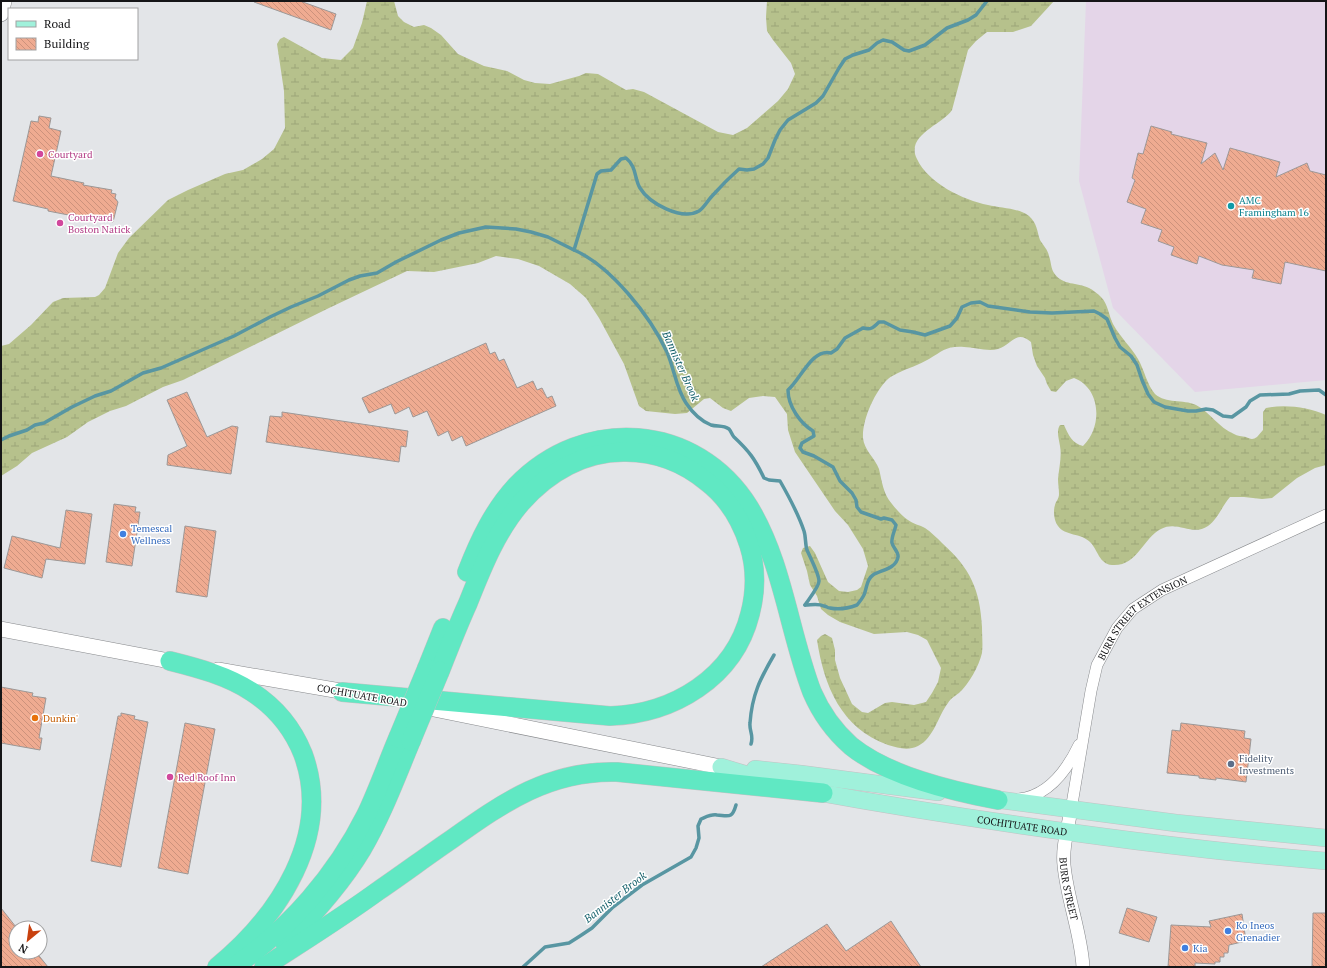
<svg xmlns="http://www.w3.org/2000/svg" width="1327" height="968" font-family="'PT Serif',serif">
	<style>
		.commercial { fill: #e4d5e8 }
		.wetland { fill: url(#wetland-marsh) }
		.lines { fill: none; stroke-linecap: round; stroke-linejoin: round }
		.stream { stroke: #5896a2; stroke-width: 3.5 }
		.building { fill: url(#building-back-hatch); stroke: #9c9897 }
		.minor-casing { stroke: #87898c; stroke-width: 12 }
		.tertiary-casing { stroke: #87898c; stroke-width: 14 }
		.secondary-casing { stroke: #87898c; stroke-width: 16 }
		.primary-casing { stroke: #c2c2c3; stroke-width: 18 }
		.motorway-casing { stroke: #c2c2c3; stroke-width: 20 }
		.minor { stroke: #fff; stroke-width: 11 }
		.tertiary { stroke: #fff; stroke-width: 13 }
		.secondary { stroke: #fff; stroke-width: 15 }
		.primary { stroke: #a0f1db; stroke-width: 17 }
		.motorway { stroke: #60e8c3; stroke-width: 19 }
		.motorway-bridge-casing { stroke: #c2c2c3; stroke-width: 20; stroke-linecap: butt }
		.motorway-bridge { stroke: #60e8c3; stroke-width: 19 }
		.hotel-dot { fill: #d1479c; stroke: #fff; stroke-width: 1.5 }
		.culture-dot { fill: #0f9aa8; stroke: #fff; stroke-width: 1.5 }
		.shop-dot { fill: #3f7fe0; stroke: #fff; stroke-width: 1.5 }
		.food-dot { fill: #e8710a; stroke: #fff; stroke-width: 1.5 }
		.service-dot { fill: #5c6f8a; stroke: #fff; stroke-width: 1.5 }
		.labels { text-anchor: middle; stroke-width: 3; stroke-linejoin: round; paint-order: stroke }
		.hotel-label { font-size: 10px; fill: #b23c85; stroke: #fff; text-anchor: start }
		.culture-label { font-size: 10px; fill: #0d838f; stroke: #fff; text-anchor: start }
		.shop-label { font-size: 10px; fill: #366cbe; stroke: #fff; text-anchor: start }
		.street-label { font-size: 10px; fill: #151517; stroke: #fff }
		.food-label { font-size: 10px; fill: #c56008; stroke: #fff; text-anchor: start }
		.service-label { font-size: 10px; fill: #4e5e75; stroke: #fff; text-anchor: start }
		.water-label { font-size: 11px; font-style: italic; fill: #135f6a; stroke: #fff }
	</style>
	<defs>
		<pattern id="wetland-marsh" width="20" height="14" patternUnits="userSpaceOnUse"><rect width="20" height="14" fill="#b6c18c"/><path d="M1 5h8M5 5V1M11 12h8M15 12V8" fill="none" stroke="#9ca578"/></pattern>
		<pattern id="building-back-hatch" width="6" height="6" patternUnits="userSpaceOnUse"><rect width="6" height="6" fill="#efab91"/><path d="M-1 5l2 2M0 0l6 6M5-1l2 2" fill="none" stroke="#cc927c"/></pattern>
	</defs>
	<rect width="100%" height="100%" fill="#e3e5e8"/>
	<!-- commercial -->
	<polygon class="commercial" points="1086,1 1326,1 1326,380 1195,392 1113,308 1079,181"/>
	<!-- wetland -->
	<path class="wetland" d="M367,1H394L398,16L404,22L414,27L424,25L431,28L441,35L458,54L484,66L507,71L524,80L535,83L550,84L579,76L586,73L598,74L626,90L633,89L644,92L718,132L733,135L747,128L778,101L788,89L795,74L791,63L773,40L767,31L766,17L767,1H1054L1031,26L1013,32H987L976,41L968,50L952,110C942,125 905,135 917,159C928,183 963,200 988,205C1000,208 1019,208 1029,216C1037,223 1037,231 1040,240C1043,245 1048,250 1049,256C1051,261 1051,269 1054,273C1063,286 1077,282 1089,288C1093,290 1098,294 1101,297C1108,304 1109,316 1113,324C1120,337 1131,347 1138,359C1144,369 1147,385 1155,394C1166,404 1183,399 1196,405C1210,412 1219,428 1234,434C1237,436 1242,436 1246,437C1250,439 1253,440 1257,437C1259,435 1261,432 1263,430V412L1266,408C1285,404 1308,407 1326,415V465L1315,468L1297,478L1272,498L1262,499L1244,497H1230C1222,506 1218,519 1208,526C1192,537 1178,520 1161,529C1143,538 1137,567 1112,565C1099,564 1098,550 1090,542C1081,533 1065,536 1058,526C1054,521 1053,511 1055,505C1056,501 1059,499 1059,494C1059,489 1058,484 1058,479C1059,468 1062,456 1060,446C1059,439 1056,431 1060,425H1064C1069,436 1072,443 1083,446C1103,427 1101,388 1074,378L1066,381L1056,392L1051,391L1047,384L1045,378L1037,366L1033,355L1031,342C1016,329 1012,345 998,349C988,352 974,347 964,347C946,346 943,351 929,359C919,365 908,368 898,373C894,375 890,377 888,379C875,391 862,420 863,438C864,450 875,458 879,469C882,481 883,494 892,504C896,509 902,516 908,520C913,524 920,525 925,528C931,532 937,538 942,543C970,568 980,589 982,627C982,635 983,645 982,653C979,666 969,684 959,693C955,696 951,698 948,703C938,716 934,738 918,746C908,751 898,748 888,745C841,728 824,686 817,640L821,636L825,634L832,638L835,650V660L840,678L852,704L862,712L868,713L885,703L892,702L914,705L926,702L932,693L938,682L941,668L927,640L918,635L907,632L874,634L840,622L828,615L821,609L817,596L810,585L807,571L801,553L803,548L810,546L815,553L828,582L839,591L848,592L857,590L861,587L868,566L863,549L848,525L835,511L795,452L788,430L787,414L775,397L763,396L749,398L731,411L723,408L710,398L704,399L687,413L675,414L646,411L639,406L624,364L599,318L586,298L570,284L539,266L518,259L496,256L478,263L434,272L407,271L329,308L183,380L163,387L126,406L110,411L88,422L67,437L32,453L17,466L1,476V346L9,344L31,325L53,302L63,298L95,297L99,295L105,288L118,253L129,238L168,200L188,190L225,174L243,170L262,159L274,149L285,128L284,91L277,44L280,39L284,37L322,58L341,60L353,48L362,23Z"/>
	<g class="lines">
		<!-- stream -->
		<g class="stream">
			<polyline points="1,440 9,436 27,430 35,425 44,423 72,407 95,396 111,391 143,373 161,368 234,336 270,317 291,307 318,296 349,280 360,276 377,273 396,262 441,240 459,233 486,227 516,229 531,232 548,237 574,250"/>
			<path d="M805,605C808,600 819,587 819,581C819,574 810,557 807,550C805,544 806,537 804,531C799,516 788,495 780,481L769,480L764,478C755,459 749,451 734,437C732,435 731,431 729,429C723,425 717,427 711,425C701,421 692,412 686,403C676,388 674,368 667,352C650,316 611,266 574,250L597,174L601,171L611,170L621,159L626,158C637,167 634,178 640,188C649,203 681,221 699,211C704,208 708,200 713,195C721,186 730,177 739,169L747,170L754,169L763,164L768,158L775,140L780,130L788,120L816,103L823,96L839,68L845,59L853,55L869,50L877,43L883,40L892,42L904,50L909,51L925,45L947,28L968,20L976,15L987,1"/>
			<path d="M805,605C811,605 818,603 824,606C829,607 826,608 830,608C839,610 849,608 857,605C860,601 864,597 865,592C867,586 867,579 873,575C881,570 896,569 898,557C899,552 893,548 892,543C891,538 895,530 896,525L892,520L884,518L881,519L861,512L857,507L856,500L852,493L840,481L833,467L814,456L803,452L800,448L802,443L814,436L813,431C800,423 788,406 788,390C801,379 812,348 831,353L837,349L845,338L863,328C871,330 873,328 879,322H884L900,330L913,332L925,335L950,326L957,318L962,307L971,303L980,302L988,306L1030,312L1052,313L1094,311L1100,314L1107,319L1115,338L1120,347L1131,356L1137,365L1142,380L1148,394L1154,402L1165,407L1188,411H1196L1206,409L1213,410L1223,416L1232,417L1246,407L1250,401L1260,395L1289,394L1300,391L1319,390L1326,395"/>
			<path d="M751,744C754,735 749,731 750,723C752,695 760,679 774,655"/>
			<path d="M523,967L545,947L569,943L580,936L592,928L613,907L642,885L691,857L696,848L699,838L698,826L701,819C706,817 711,814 717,815C729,816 732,819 736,805"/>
		</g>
	</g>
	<!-- building -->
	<g class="building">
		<polygon points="254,1 300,1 336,14 331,30 254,2"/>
		<polygon points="39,116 51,118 49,128 61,131 51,176 84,183 83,185 112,190 111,193 116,194 115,198 118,202 113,222 106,221 105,222 53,212 48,211 48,209 13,201 31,121 38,122"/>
		<polygon points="1151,126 1172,132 1171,134 1207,143 1201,164 1215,153 1223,170 1230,148 1280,162 1276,177 1307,163 1310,171 1326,175 1326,271 1285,262 1281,284 1252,278 1254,270 1222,265 1199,256 1197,264 1171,255 1174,247 1158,241 1162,230 1141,223 1146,209 1127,202 1135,180 1132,178 1138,153 1143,154"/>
		<polygon points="486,343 490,354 495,352 499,361 504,359 517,388 533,381 537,390 542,388 547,398 552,396 556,406 466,446 462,436 452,441 448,431 438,436 427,411 413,417 409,407 395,414 391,404 369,413 362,398"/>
		<polygon points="187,392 207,437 232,426 238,427 231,474 167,465 168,455 187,446 167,400"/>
		<polygon points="282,412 408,431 406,447 401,446 399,462 266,442 270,416 282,417"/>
		<polygon points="114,504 136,507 135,512 140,512 132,566 106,562"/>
		<polygon points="66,510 92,514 85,564 46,559 42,578 4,568 12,536 60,548"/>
		<polygon points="185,526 216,531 207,597 176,592"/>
		<polygon points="1,687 33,693 32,696 46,698 39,738 42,738 40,750 1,743"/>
		<polygon points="121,713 135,716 134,719 148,722 121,867 91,861 118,716 121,716"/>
		<polygon points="185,723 215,729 188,874 158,868"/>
		<polygon points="1181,723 1245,731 1244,738 1251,739 1246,782 1216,778 1216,780 1199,778 1199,776 1167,773 1172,730 1180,731"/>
		<polygon points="1,908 16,927 16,952 36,952 48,967 1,967"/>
		<polygon points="1127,908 1157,917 1149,942 1119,933"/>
		<polygon points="1313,913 1326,913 1326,967 1312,967"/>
		<polygon points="1242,914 1246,941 1229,945 1228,953 1224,953 1224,957 1220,957 1220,962 1215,962 1215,964 1195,963 1195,967 1168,967 1171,925 1211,927 1209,921"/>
		<polygon points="891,921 921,967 761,967 827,924 846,951"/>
	</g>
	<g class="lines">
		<defs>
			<g id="minor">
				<path d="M1019,799C1048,796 1067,770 1079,745"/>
				<path id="s1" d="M1071,810L1091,691L1097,665L1117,628L1133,609L1162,590L1326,515"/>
			</g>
			<g id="tertiary">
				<path id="s2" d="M1071,810C1068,828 1062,847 1064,865C1067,899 1081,932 1083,967"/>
			</g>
			<g id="secondary">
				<polyline points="1,14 4,1"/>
				<polyline points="1,629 180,663"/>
				<polyline points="218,670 352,693"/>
				<polyline points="424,707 721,767"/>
			</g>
			<g id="primary">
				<polyline points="721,767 775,783"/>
				<polyline points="755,769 801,774 938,792"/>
				<path id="s3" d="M810,791C919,811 1027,827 1136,841C1200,849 1263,856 1326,861"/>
				<polyline points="986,798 1176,823 1326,838"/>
			</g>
			<g id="motorway">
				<path d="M467,572C479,541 493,511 516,486C584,415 696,422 749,507C783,563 789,632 812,692C821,713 834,731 851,746C888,776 952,791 998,800"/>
				<path d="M170,661C198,668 228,676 252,692C275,707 293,729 303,754C333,836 278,917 217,967"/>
				<polyline points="427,668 443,628"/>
				<path d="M342,692L610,716C673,714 734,678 750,614C756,591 756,567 749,545C741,520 728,498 707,482C684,463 657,452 626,452C585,451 548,472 521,503C496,532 482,568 468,603C458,625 449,648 440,671"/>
				<path d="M285,943C314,914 341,884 362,849C382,815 396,777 411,741"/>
				<path d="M235,966C290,928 336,875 366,815C378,790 387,764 398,738"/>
				<path d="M264,967C302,942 341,918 378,891C403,874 427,856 452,839C504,802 550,770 617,772L823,793"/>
			</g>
		</defs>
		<!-- minor casing -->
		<use href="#minor" class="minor-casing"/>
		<!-- tertiary casing -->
		<use href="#tertiary" class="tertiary-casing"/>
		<!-- secondary casing -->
		<use href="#secondary" class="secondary-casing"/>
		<!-- primary casing -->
		<use href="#primary" class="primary-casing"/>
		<!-- motorway casing -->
		<use href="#motorway" class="motorway-casing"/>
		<!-- minor -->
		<use href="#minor" class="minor"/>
		<!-- tertiary -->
		<use href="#tertiary" class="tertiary"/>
		<!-- secondary -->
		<use href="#secondary" class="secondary"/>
		<!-- primary -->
		<use href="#primary" class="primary"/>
		<!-- motorway -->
		<use href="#motorway" class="motorway"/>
		<defs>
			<g id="motorway-bridge">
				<polyline points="398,738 427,668"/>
				<polyline points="411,741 440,671"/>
			</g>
		</defs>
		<!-- motorway-bridge casing -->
		<use href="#motorway-bridge" class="motorway-bridge-casing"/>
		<!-- motorway-bridge -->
		<use href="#motorway-bridge" class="motorway-bridge"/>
	</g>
	<!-- markers -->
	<g class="hotel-dot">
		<circle cx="40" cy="154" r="4"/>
		<circle cx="60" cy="223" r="4"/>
		<circle cx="170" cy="777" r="4"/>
	</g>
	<circle class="culture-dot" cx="1231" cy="206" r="4"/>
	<g class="shop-dot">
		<circle cx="123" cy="534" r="4"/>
		<circle cx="1228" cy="931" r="4"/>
		<circle cx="1185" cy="948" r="4"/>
	</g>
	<circle class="food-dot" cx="35" cy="718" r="4"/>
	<circle class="service-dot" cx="1231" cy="764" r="4"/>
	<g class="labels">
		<!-- hotel labels -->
		<g class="hotel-label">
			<text x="48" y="158">Courtyard</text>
			<text x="68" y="221">Courtyard<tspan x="68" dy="12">Boston Natick</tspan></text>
			<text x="178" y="781">Red Roof Inn</text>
		</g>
		<!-- culture labels -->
		<g class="culture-label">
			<text x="1239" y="204">AMC<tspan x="1239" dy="12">Framingham 16</tspan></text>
		</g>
		<!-- shop labels -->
		<g class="shop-label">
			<text x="131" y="532">Temescal<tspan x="131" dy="12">Wellness</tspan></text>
			<text x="1236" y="929">Ko Ineos<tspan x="1236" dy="12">Grenadier</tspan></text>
			<text x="1193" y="952">Kia</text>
		</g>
		<!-- street labels -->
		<g class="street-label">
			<text dy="4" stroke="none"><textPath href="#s1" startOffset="215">BURR STREET EXTENSION</textPath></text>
			<text transform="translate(362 695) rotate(10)" y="4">COCHITUATE ROAD</text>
			<text dy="4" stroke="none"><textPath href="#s3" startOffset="215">COCHITUATE ROAD</textPath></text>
			<text dy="4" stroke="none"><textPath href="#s2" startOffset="80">BURR STREET</textPath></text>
		</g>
		<!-- food labels -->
		<g class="food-label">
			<text x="43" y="722">Dunkin'</text>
		</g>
		<!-- service labels -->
		<g class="service-label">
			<text x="1239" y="762">Fidelity<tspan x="1239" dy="12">Investments</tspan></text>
		</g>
		<!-- water labels -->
		<g class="water-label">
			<text transform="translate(681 366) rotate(66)" y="4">Bannister Brook</text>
			<text transform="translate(615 897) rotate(-38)" y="4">Bannister Brook</text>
		</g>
	</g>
	<!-- border -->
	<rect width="1327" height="968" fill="none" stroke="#151517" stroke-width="4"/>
	<!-- legend -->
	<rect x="8" y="8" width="130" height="52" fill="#ffffff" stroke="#a1a1a2"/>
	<rect x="16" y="21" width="20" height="6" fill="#a0f1db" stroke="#a1a1a2"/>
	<text x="44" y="28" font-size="12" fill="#151517">Road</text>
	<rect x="16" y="38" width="20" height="12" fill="url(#building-back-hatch)" stroke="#a1a1a2"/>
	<text x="44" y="48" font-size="12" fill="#151517">Building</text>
	<!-- north arrow -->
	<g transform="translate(28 940) rotate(209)"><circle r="19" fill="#ffffff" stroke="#a1a1a2"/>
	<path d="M0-3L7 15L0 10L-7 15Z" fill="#c8410f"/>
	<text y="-6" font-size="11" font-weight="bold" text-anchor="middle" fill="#151517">N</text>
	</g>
</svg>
